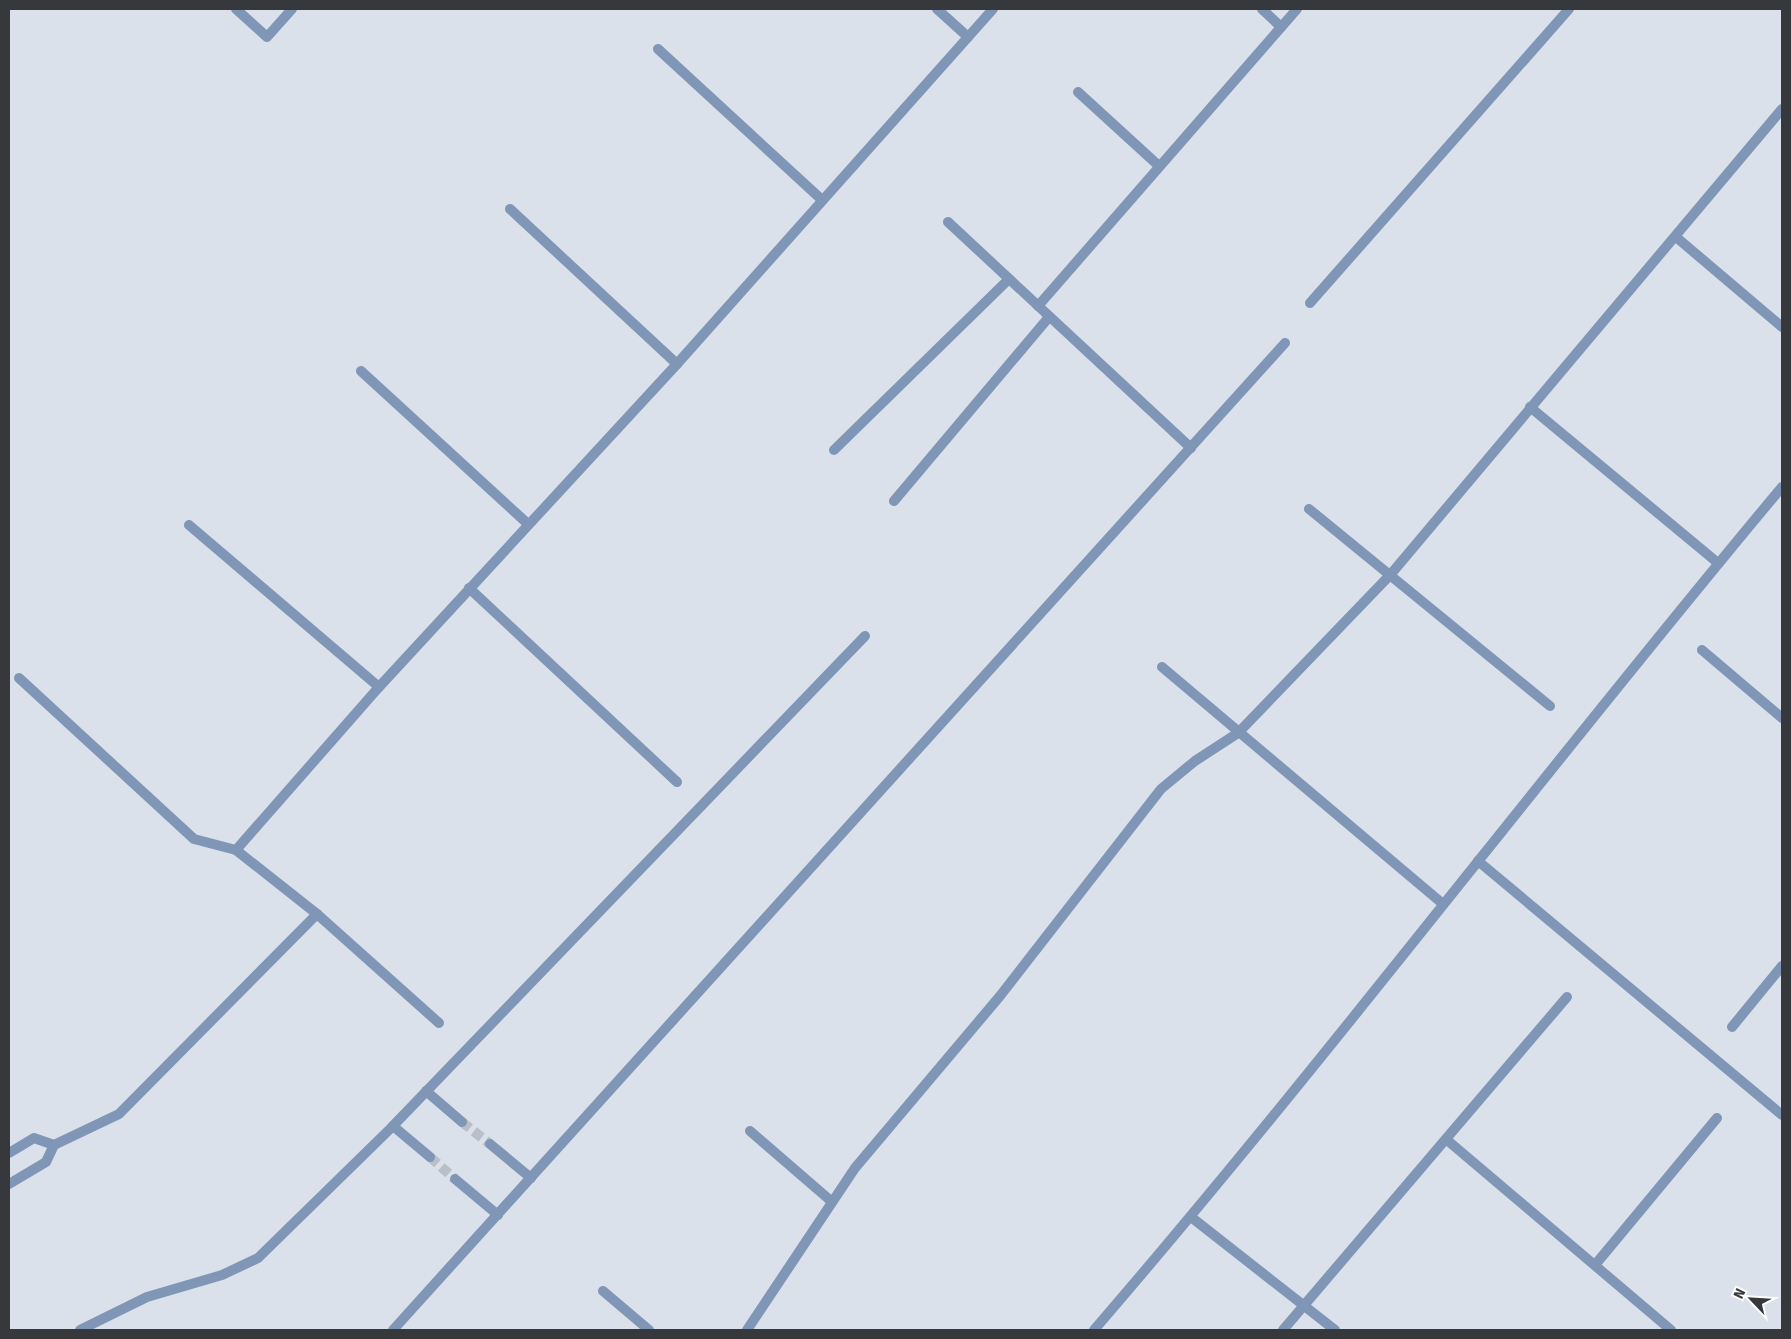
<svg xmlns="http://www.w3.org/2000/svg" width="1791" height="1339" font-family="'Fira Sans',sans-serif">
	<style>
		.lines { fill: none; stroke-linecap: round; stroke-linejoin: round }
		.minor-tunnel { stroke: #b9bfc8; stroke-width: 10; stroke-dasharray: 10 5; stroke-linecap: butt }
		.minor { stroke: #7f96b6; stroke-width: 10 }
	</style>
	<rect width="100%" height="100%" fill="#dae1eb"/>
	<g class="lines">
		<!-- minor-tunnel -->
		<g class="minor-tunnel">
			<polyline points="462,1122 490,1144"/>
			<polyline points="430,1157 455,1179"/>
		</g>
		<!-- minor -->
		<g class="minor">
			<polyline points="236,9 267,37 292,9"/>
			<polyline points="937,9 968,37"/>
			<polyline points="1262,9 1281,27"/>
			<polyline points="658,49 821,199"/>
			<polyline points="1078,92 1159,166"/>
			<polyline points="510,209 677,364"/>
			<polyline points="948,222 1191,448"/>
			<polyline points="1676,237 1782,327"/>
			<polyline points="1310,303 1569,9"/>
			<polyline points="1038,306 1297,9"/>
			<polyline points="361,371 528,524"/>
			<polyline points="1530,407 1718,563"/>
			<polyline points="834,450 1009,279"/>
			<polyline points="894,501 1049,317"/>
			<polyline points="1309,509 1550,706"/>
			<polyline points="189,525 379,687"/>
			<polyline points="469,588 677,782"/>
			<polyline points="1702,650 1782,718"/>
			<polyline points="1162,667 1443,904"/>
			<polyline points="19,678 194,839 236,850 317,914 439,1023"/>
			<polyline points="236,850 379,687 677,364 993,9"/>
			<polyline points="1478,861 1782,1115"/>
			<polyline points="1732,1027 1782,966"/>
			<polyline points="426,1091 462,1122"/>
			<polyline points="393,1126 430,1157"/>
			<polyline points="750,1131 831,1201"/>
			<polyline points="1447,1140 1671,1330"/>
			<polyline points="490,1144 531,1178"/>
			<polyline points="9,1153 34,1138 54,1145"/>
			<polyline points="455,1179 498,1215"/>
			<polyline points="9,1184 46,1162 54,1145 119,1114 317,914"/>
			<polyline points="1191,1217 1335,1330"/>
			<polyline points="1595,1265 1717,1118"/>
			<polyline points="603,1291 649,1330"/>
			<polyline points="80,1330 147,1297 222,1275 258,1258 390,1129 865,636"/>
			<polyline points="393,1330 1285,343"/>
			<polyline points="747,1330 855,1168 1000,996 1161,789 1195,761 1238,733 1391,574 1782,109"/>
			<path d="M1094,1330C1331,1055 1549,765 1782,487"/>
			<polyline points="1283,1330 1567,997"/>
		</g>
	</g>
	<!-- border -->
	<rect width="1791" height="1339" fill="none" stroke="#36383c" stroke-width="20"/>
	<!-- north arrow -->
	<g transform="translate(1751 1299) rotate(295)" stroke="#ffffff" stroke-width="4" paint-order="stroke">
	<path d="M0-4L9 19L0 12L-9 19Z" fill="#36383c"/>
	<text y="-8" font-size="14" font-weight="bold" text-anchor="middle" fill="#36383c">N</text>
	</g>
</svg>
